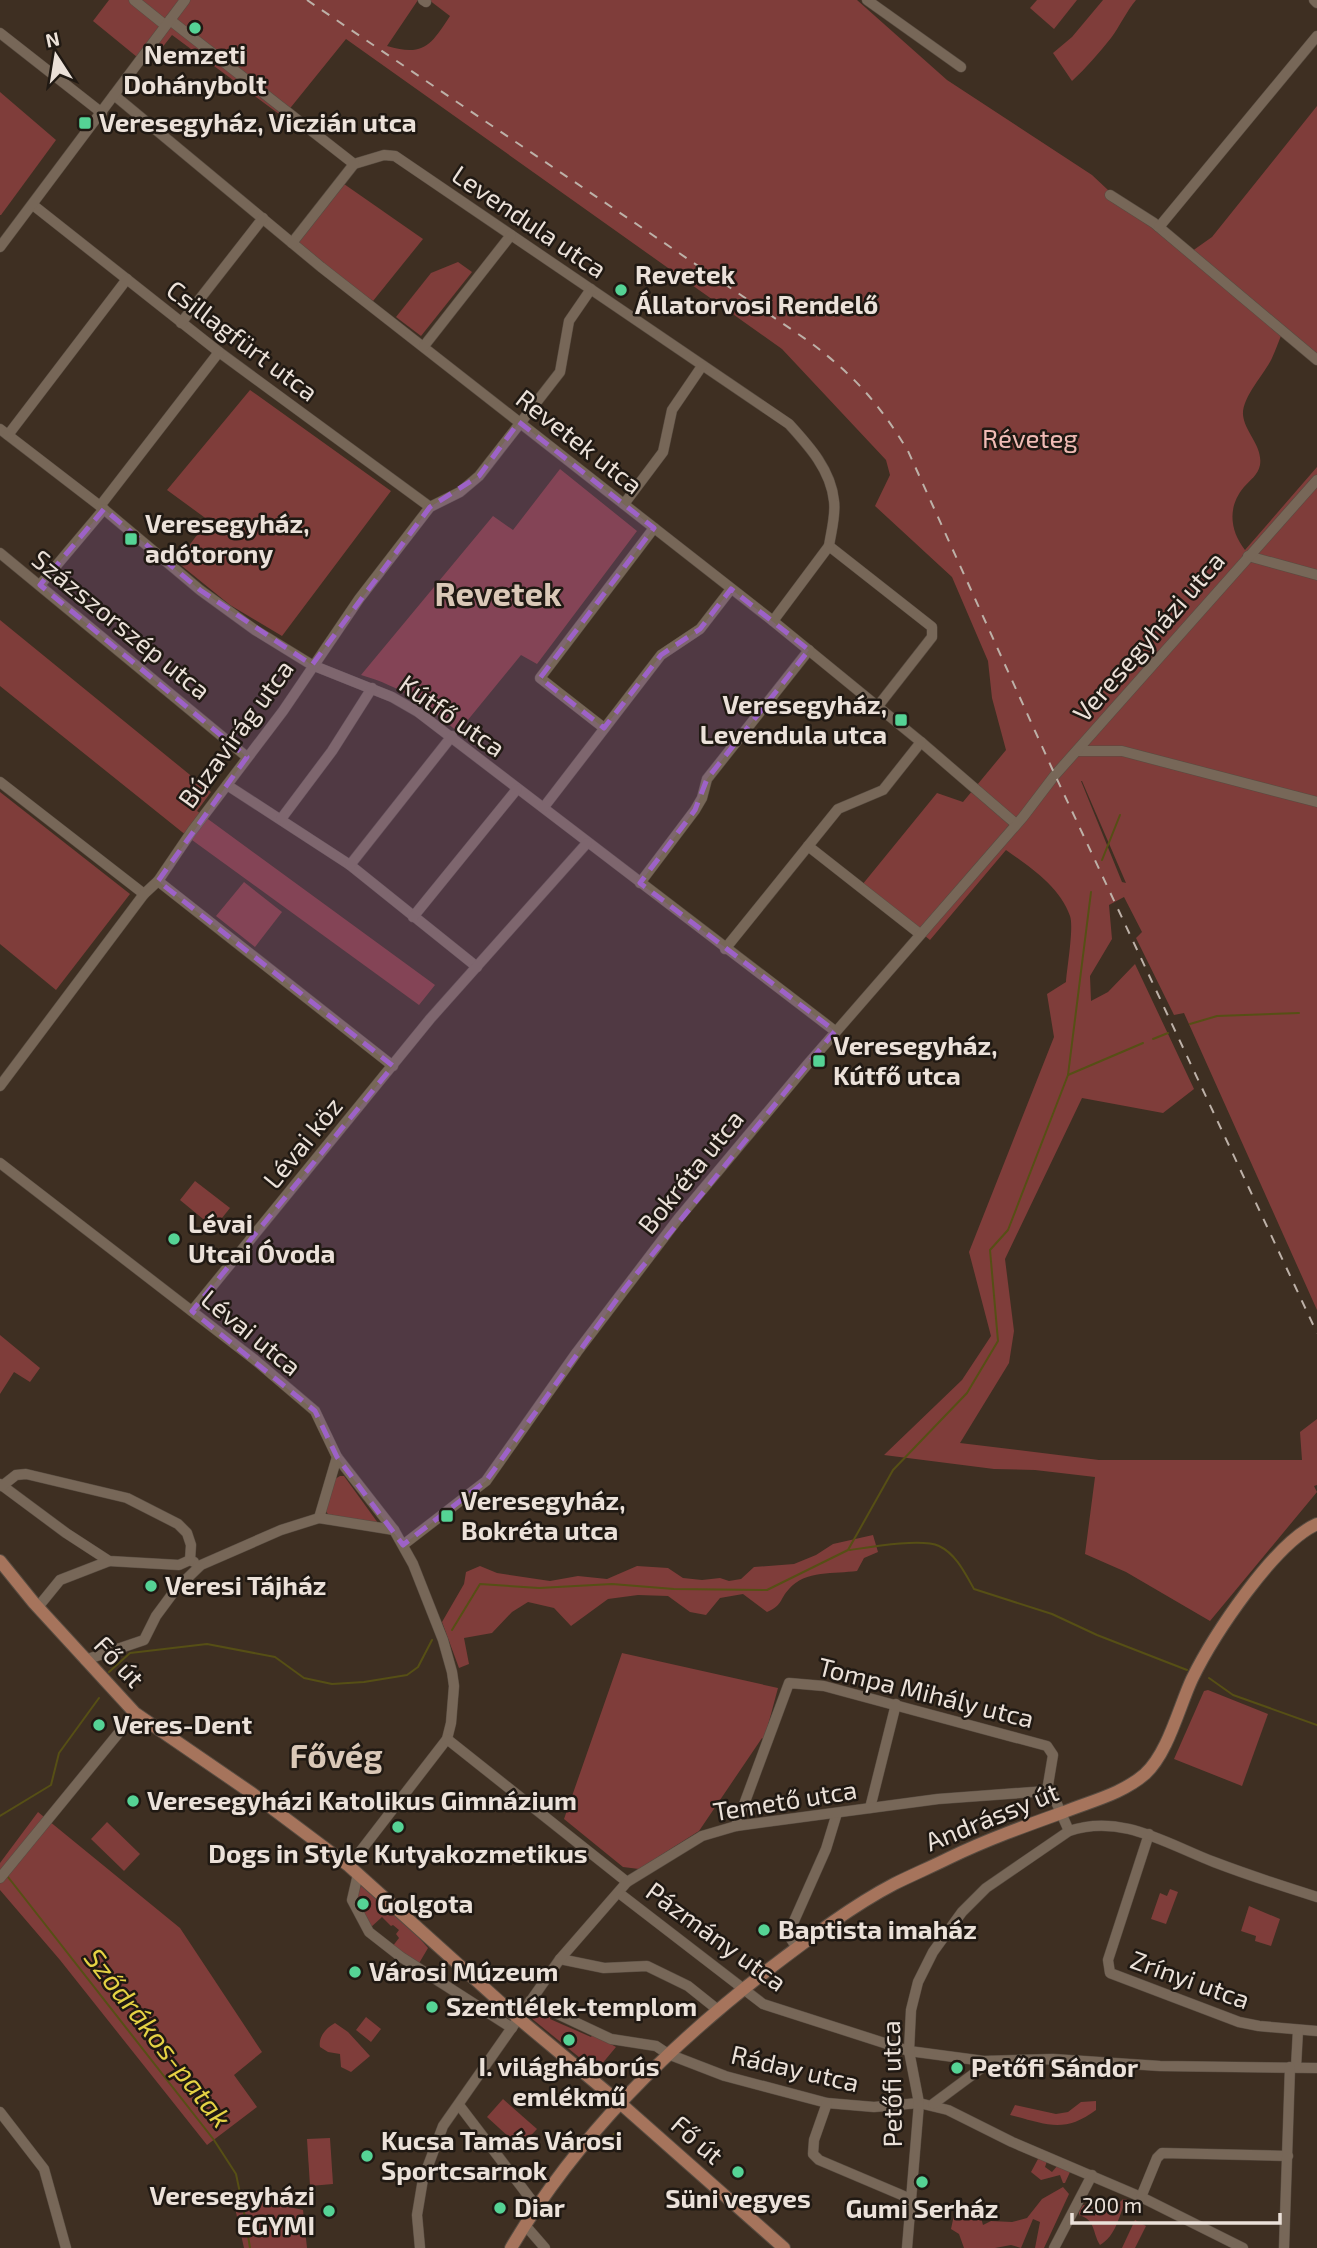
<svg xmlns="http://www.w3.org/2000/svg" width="1317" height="2248" font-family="'Exo 2',sans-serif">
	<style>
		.green { fill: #7f3d3a; fill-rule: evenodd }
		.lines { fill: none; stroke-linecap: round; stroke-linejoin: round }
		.stream { stroke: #564f15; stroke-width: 2 }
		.minor-casing { stroke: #584c41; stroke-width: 11 }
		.major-casing { stroke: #584c41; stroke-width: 14 }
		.minor { stroke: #776758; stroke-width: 10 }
		.major { stroke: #a6745c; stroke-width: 12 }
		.rail { stroke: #bdb1a8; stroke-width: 2; stroke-dasharray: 9 9; stroke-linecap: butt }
		.marked { fill: #9d62c7; fill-opacity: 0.2; stroke: #9d62c7; stroke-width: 5; stroke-dasharray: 14 9; stroke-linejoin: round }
		.poi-dot { fill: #55d395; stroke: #201913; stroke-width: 2.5 }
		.labels { text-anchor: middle; stroke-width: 5; stroke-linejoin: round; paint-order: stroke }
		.poi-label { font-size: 26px; font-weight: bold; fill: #ebe1d9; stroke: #201913; text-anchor: start }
		.street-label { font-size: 26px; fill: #ebe1d9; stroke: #201913 }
		.park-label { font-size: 26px; fill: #f0bbb5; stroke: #201913 }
		.water-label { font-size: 28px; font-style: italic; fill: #e5d244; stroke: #201913 }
		.district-label { font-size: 33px; font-weight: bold; fill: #dac8b7; stroke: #201913 }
	</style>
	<rect width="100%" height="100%" fill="#3e2f22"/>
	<!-- green -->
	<g class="green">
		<path d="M109,0H418L387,46C424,57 431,45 450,16L429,0H857L947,80L1092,175L1108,190L1188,254L1212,237L1317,106V355L1284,328C1280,338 1276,349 1272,358C1264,375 1242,397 1243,415C1245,433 1263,446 1260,465C1258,475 1250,480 1244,487C1227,507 1230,531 1245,550L1317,467V1310L1184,1013L1174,1015L1136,938L1142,932L1124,897L1109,905L1112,939L1090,976L1091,1001L1108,992L1135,964L1194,1089L1163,1113L1082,1098L1005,1259L1014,1331L1009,1363L960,1443L1099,1460H1302L1300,1432L1317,1419V1485L1314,1486L1317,1492L1210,1621L1126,1572L1085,1554L1095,1477L1035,1470L994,1469L884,1455L962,1380L991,1336L969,1252L1054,1037L1047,994L1066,982C1067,968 1074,927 1070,916C1060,887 1030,867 1006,850L930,940L862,885L937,793L963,802L1006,750L992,698L988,661L952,577L875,506L890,475L886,460L782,349L346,39L283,117L172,35L148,66L93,21ZM1081,781H1082L1126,883L1122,882Z"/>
		<polygon points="1037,0 1077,0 1054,29 1030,8"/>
		<path d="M1103,0H1136C1126,12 1120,26 1111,38C1099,53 1086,68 1072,81L1053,53L1072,37Z"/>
		<polygon points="0,92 56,140 1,215 0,215"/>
		<polygon points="344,184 423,239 373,301 324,266 297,241"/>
		<polygon points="458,262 472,272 421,336 396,317 431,273"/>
		<polygon points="250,390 391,491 282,636 230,605 177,562 208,520 167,490"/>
		<path d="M560,469L637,531L537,664L521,655L458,732C428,706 400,686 361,675L493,516L513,530Z"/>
		<polygon points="0,620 211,792 197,811 435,985 419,1005 192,840 0,686"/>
		<polygon points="0,792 130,894 56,990 0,944"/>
		<polygon points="244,882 282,912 255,947 216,916"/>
		<polygon points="195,1181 230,1208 214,1228 180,1200"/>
		<polygon points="0,1335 40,1368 30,1382 14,1372 0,1394"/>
		<polygon points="340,1476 344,1476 378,1523 330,1517 325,1510 335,1479"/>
		<path d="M873,1535L878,1552L864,1558L857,1571C835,1574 805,1570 789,1589C779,1600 783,1605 767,1612L743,1594L720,1598L706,1615L690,1612L668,1596L638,1595L608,1599L571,1626L554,1608L528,1602L512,1612L492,1633L464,1638L469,1664L459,1668L442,1622L464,1584L466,1572L480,1566L497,1573L550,1581L578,1576L607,1579L637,1566L668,1568L683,1578L702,1580L720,1578L729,1581L741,1579L754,1567L794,1564L816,1555L833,1544Z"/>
		<polygon points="622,1653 778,1688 764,1740 762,1738 699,1831 639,1869 623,1867 564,1819"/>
		<polygon points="1208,1690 1268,1714 1242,1786 1174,1759 1204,1691"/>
		<polygon points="38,1812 180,1928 262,2052 234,2075 257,2107 207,2145 60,1960 0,1890 0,1863"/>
		<polygon points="107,1822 140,1854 124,1871 91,1839"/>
		<polygon points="362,1883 406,1923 428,1948 418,1965 392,1947 399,1938 396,1934 399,1930 393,1925 391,1926 382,1917 370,1928 355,1899"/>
		<polygon points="1170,1889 1178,1892 1166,1924 1151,1919 1160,1893 1167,1896"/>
		<polygon points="1249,1906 1280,1919 1271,1946 1255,1941 1256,1936 1241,1931"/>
		<polygon points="531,2005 551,2016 550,2019 591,2037 593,2034 616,2047 596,2071 525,2013"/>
		<polygon points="366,2017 381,2029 371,2042 356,2030"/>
		<path d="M335,2023L348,2032L370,2056L351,2072L341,2067L340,2054L328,2052L320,2047C318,2037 326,2028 335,2023Z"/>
		<polygon points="503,2099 537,2129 520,2147 487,2117"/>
		<path d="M1096,2101V2110C1064,2134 1046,2124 1010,2115L1015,2105L1056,2114L1068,2112L1081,2102Z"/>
		<polygon points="330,2138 333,2184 310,2186 307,2139"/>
		<polygon points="1038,2159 1047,2161 1045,2167 1052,2172 1058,2165 1070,2172 1065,2183 1063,2183 1060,2175 1041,2180 1031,2172"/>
		<polygon points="1063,2187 1069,2194 1044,2248 1035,2248 1040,2222 1033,2219 1021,2248 1011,2245 995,2248 964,2248 959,2234 951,2229 954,2215 969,2211 973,2203 978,2206 983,2225 991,2221 1012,2222 1027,2218 1042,2199"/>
		<polygon points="256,2191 280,2205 303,2210 307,2248 244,2248 235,2208"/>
		<path d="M1123,2199H1127C1118,2216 1117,2235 1100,2245C1092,2232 1096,2220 1079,2215V2212L1083,2205L1098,2208L1104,2212L1114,2208Z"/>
		<polygon points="1135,2220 1146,2226 1135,2248 1122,2248"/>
	</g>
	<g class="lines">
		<!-- stream -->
		<g class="stream">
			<polyline points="1102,860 1120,815"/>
			<polyline points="1190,1024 1217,1016 1299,1013"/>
			<polyline points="1153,1039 1168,1033"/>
			<polyline points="1068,1075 1091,892"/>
			<path d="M850,1550C870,1547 922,1538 939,1546C956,1554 965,1573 974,1589L1052,1614L1097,1635L1187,1670"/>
			<polyline points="452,1630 480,1584 539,1588 612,1584 674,1589 767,1590 848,1550 893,1470 967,1393 998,1341 990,1250 1008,1230 1068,1075 1143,1043"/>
			<polyline points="109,1672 130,1653 207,1644 275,1657 304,1678 332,1684 364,1682 407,1675 418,1667 432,1640"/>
			<polyline points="1209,1678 1233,1695 1317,1725"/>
			<polyline points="0,1816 51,1785 59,1753 99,1698"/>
			<polyline points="8,1877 214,2140 236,2174 245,2217 250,2248"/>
			<polyline points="611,2143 609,2141 614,2134"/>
		</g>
		<defs>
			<g id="minor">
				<polyline points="134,0 165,25"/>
				<polyline points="423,0 426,2"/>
				<polyline points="867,0 961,67"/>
				<polyline points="1314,0 1317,3"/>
				<path d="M170,20L354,164L384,155L395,156L789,424C809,446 831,470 834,501C836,515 831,532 829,546L932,627V637L878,706"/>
				<polyline points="0,33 102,113"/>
				<polyline points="114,95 321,267 773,621 921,742 1016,824"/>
				<polyline points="1110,195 1154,223 1317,360"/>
				<polyline points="33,205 219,352 430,507"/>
				<polyline points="1159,227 1317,36"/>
				<polyline points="292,243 354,164"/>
				<polyline points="0,247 185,0"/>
				<polyline points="181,323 263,218"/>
				<polyline points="424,346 511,235"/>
				<polyline points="0,429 100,506 200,590 255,630 312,665 392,697 418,712 835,1031"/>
				<polyline points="8,435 127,279"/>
				<polyline points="624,504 663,452 672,410 702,366"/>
				<polyline points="100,506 219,352"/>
				<polyline points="0,553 247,757"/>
				<polyline points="1248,556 1317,575"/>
				<polyline points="40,585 104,509"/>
				<polyline points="773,621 829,546"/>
				<polyline points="604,728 540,678 654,528"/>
				<polyline points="1078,751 1122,751 1317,802"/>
				<polyline points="0,782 144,894"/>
				<polyline points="227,785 350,865 477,967"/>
				<polyline points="544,807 661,655 700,629 731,589"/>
				<polyline points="281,819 332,751 372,688"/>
				<polyline points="808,846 920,934"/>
				<polyline points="350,865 452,736"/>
				<polyline points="158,881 393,1066"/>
				<polyline points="640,883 695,810 702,798 707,779 809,650"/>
				<polyline points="413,917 517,789"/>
				<polyline points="725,949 838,809 883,790 921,742"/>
				<polyline points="0,1086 144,894 158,881 192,831 283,711 359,599 430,507 460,492 479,476 560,372 569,321 591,289"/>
				<polyline points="0,1163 255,1360 315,1411 337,1457 394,1530 413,1564 443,1640 452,1672 454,1686 451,1723 447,1739 349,1866"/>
				<polyline points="192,1311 430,1019 587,843"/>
				<polyline points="0,1484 66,1533 109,1561 179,1565 190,1560 194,1562"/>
				<polyline points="2,1486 16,1475 26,1474 127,1498 178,1524 187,1533 191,1545 190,1560"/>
				<polyline points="319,1518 337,1457"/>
				<polyline points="403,1545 486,1481 577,1352 678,1219 807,1065 1023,817 1055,775 1317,480"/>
				<polyline points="38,1607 60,1580 109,1561"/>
				<polyline points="85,1660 144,1640 156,1616 176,1589 201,1565 281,1530 319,1518 394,1530"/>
				<polyline points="447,1739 627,1882"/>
				<polyline points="870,1808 896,1704"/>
				<polyline points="736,1826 789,1683 824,1686 1047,1746 1053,1755 1047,1791"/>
				<polyline points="1149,1834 1108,1960 1110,1973 1239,2022 1259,2026 1317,2031"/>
				<polyline points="358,1874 352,1900 369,1932 401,1957 512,2028"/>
				<polyline points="0,1878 135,1713"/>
				<polyline points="619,1893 763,2004 909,2051 984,2061 1053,2059 1160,2066 1317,2068"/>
				<polyline points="797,1948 791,1939 790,1930 826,1849 837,1813"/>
				<polyline points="560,1959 604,1968 647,1966 688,1986 718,2010"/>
				<polyline points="530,2001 611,2039 656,2046 668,2054 725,2076 827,2103 874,2107 919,2103 948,2110 1012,2142 1141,2197 1243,2248"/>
				<polyline points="1296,2067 1298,2030"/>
				<polyline points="827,2103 814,2140 813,2154 819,2160 911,2199"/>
				<polyline points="933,2104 991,2061"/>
				<polyline points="459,2105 536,2206"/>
				<polyline points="0,2112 44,2169 66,2248"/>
				<polyline points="1141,2197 1157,2158 1162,2153 1288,2156"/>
				<polyline points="525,2225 545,2248"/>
				<polyline points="420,2248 417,2215 423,2179 443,2126 560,1959 627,1882 702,1836 736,1826 938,1799 1047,1791 1053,1795 1069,1831"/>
				<path d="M907,2248L919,2103L909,2051L911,2010L918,1982L933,1952L962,1912L986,1888L1069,1831C1121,1813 1167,1844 1214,1862C1248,1875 1282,1886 1317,1897"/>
				<polyline points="1054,2248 1092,2175"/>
				<polyline points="1284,2248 1290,2067"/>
			</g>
			<g id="major">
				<polyline points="0,1561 34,1603 135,1713 253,1794 349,1866 518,2018 620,2103 784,2248"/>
				<path d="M511,2248C577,2136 670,2045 773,1966C810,1938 852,1906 894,1884C912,1875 931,1867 949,1858C986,1840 1025,1826 1064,1812C1091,1801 1122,1794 1145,1774C1168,1753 1179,1707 1192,1679C1213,1636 1274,1543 1317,1524"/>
			</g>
		</defs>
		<!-- minor casing -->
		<use href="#minor" class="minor-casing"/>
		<!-- major casing -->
		<use href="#major" class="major-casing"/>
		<!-- minor -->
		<use href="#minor" class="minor"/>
		<!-- major -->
		<use href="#major" class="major"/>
		<!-- rail -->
		<path class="rail" d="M307,0L807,340C854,375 878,402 908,451L1055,775L1317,1333"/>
	</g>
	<!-- marked area -->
	<path class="marked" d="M519,422L654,528L540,678L604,728L661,655L700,629L731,589L809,650L707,779L695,810L640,883L835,1031L625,1288L486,1481L403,1545L337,1457L315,1411L192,1311L393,1066L158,881L247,757L40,585L104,509L200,590L312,665L430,507L479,476Z"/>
	<!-- markers -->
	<g class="poi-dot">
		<circle cx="195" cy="28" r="7"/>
		<rect x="78" y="116" width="14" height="14" rx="3.5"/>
		<circle cx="621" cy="290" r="7"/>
		<rect x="124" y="532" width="14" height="14" rx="3.5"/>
		<rect x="894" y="713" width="14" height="14" rx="3.5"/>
		<rect x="812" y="1054" width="14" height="14" rx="3.5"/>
		<circle cx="174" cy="1239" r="7"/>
		<rect x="440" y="1509" width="14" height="14" rx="3.5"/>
		<circle cx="151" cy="1586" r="7"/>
		<circle cx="99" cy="1725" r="7"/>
		<circle cx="133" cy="1801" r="7"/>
		<circle cx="398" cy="1827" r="7"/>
		<circle cx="363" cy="1904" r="7"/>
		<circle cx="764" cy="1930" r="7"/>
		<circle cx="355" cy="1972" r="7"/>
		<circle cx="432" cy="2007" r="7"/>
		<circle cx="569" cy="2040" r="7"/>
		<circle cx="957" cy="2068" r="7"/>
		<circle cx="367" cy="2156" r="7"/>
		<circle cx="738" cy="2172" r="7"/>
		<circle cx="922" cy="2182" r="7"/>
		<circle cx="500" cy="2208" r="7"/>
		<circle cx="329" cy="2211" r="7"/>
	</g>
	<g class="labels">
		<!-- poi labels -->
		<g class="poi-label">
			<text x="195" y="64" text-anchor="middle">Nemzeti<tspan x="195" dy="30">Dohánybolt</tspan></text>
			<text x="99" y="132">Veresegyház, Viczián utca</text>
			<text x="635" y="284">Revetek<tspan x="635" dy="30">Állatorvosi Rendelő</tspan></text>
			<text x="145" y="533">Veresegyház,<tspan x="145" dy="30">adótorony</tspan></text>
			<text x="887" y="714" text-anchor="end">Veresegyház,<tspan x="887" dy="30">Levendula utca</tspan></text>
			<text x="833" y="1055">Veresegyház,<tspan x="833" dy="30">Kútfő utca</tspan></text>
			<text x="188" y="1233">Lévai<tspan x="188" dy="30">Utcai Óvoda</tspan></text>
			<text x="461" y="1510">Veresegyház,<tspan x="461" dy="30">Bokréta utca</tspan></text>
			<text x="165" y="1595">Veresi Tájház</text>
			<text x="113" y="1734">Veres-Dent</text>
			<text x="147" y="1810">Veresegyházi Katolikus Gimnázium</text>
			<text x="398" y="1863" text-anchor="middle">Dogs in Style Kutyakozmetikus</text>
			<text x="377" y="1913">Golgota</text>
			<text x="778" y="1939">Baptista imaház</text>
			<text x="369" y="1981">Városi Múzeum</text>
			<text x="446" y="2016">Szentlélek-templom</text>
			<text x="569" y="2076" text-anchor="middle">I. világháborús<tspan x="569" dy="30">emlékmű</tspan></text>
			<text x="971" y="2077">Petőfi Sándor</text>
			<text x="381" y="2150">Kucsa Tamás Városi<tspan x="381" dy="30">Sportcsarnok</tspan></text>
			<text x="315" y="2205" text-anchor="end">Veresegyházi<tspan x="315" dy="30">EGYMI</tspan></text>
			<text x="738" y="2208" text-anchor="middle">Süni vegyes</text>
			<text x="514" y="2217">Diar</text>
			<text x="922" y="2218" text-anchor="middle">Gumi Serház</text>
		</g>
		<!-- street labels -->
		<g class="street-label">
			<text transform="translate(529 222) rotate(34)" y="9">Levendula utca</text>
			<text transform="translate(242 341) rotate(37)" y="9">Csillagfürt utca</text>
			<text transform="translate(579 442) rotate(38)" y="9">Revetek utca</text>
			<text transform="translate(121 625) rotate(39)" y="9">Százszorszép utca</text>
			<text transform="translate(1149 637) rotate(-49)" y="9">Veresegyházi utca</text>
			<text transform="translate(452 716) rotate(35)" y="9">Kútfő utca</text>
			<text transform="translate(236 734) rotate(-54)" y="9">Búzavirág utca</text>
			<text transform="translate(303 1143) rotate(-51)" y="9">Lévai köz</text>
			<text transform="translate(691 1172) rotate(-51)" y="9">Bokréta utca</text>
			<text transform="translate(251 1333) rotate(39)" y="9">Lévai utca</text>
			<text transform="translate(119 1662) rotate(47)" y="9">Fő út</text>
			<text transform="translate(926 1693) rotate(14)" y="9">Tompa Mihály utca</text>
			<text transform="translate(785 1801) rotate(-9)" y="9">Temető utca</text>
			<text transform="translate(992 1817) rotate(-22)" y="9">Andrássy út</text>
			<text transform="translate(716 1937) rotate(36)" y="9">Pázmány utca</text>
			<text transform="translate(1190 1980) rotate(20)" y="9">Zrínyi utca</text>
			<text transform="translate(795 2069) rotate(13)" y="9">Ráday utca</text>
			<text transform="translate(892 2084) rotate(-91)" y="9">Petőfi utca</text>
			<text transform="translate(697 2140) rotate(41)" y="9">Fő út</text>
		</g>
		<!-- park labels -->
		<g class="park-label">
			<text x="1030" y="448">Réveteg</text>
		</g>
		<!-- water labels -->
		<g class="water-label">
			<text transform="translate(158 2038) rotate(52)" y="10">Sződrákos-patak</text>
		</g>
		<!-- district labels -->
		<g class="district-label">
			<text x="498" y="606">Revetek</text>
			<text x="336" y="1768">Fővég</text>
		</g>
	</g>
	<!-- north arrow -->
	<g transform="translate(56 56) rotate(348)" stroke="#201913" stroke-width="5" paint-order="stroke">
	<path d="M0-5L12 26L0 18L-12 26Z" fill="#ebe1d9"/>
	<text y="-10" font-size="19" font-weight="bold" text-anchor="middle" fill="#ebe1d9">N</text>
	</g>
	<!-- scale -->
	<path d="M1072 2213v10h208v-10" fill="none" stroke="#ebe1d9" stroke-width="3.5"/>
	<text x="1082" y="2213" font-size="21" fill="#ebe1d9" stroke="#201913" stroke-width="5" paint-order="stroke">200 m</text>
</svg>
